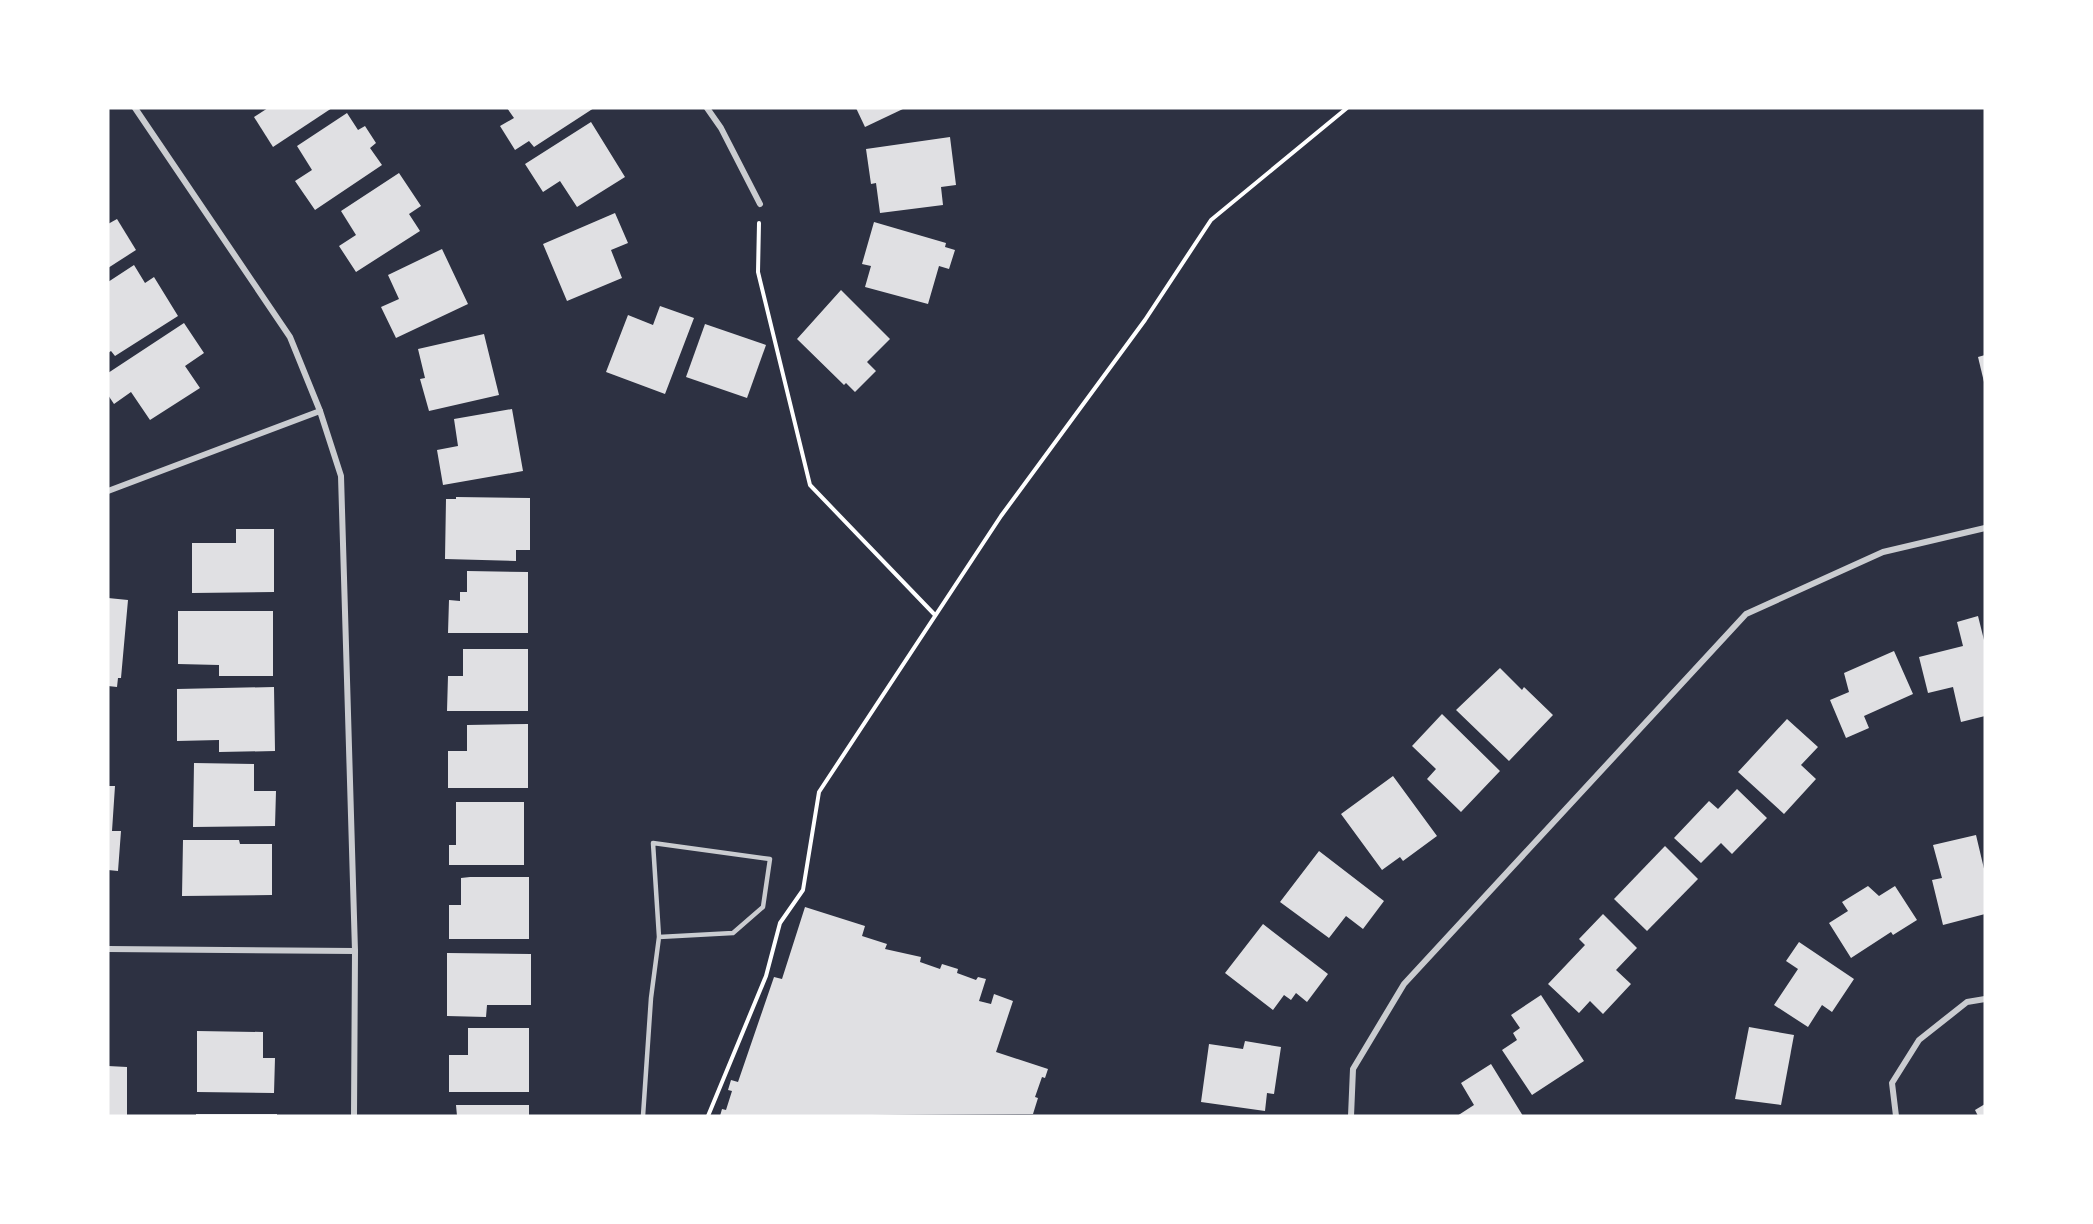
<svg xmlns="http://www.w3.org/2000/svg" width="2093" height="1224" font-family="'Fira Sans',sans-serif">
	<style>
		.building { fill: #e0e0e3 }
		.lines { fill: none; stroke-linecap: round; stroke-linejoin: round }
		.path { stroke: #fff; stroke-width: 4 }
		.service { stroke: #caccd0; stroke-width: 4.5 }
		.minor { stroke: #caccd0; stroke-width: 6 }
	</style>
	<rect width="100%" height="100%" fill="#2d3142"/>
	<!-- building -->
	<g class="building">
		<polygon points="268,108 332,108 273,147 254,117"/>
		<polygon points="507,108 594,108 534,147 529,141 515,150 500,126 514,118"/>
		<polygon points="856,108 905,108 865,127"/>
		<polygon points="347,113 358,130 365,126 376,143 370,148 382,165 315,210 295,181 312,170 297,146"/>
		<polygon points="591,122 625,177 577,207 560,181 543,192 525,164"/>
		<polygon points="950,137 956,185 941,187 943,205 880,213 876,183 871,184 866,149"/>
		<polygon points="399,173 421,206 409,214 420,231 356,272 339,246 356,235 341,211"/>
		<polygon points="615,213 628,243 611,250 622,278 567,301 543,244"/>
		<polygon points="117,219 136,250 108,268 108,224"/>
		<polygon points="874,222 946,243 945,247 955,250 949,269 939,266 928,304 865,287 871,266 862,264"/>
		<polygon points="442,249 468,304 396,338 381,307 399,299 388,275"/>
		<polygon points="134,265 145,283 154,277 178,316 115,356 111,351 108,353 108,282"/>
		<polygon points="841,290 890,339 867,362 876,371 855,392 846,383 844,385 797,339"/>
		<polygon points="660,306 694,318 665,394 606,372 628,315 653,325"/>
		<polygon points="184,323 204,353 185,366 200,388 150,420 131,392 114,404 108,395 108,373"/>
		<polygon points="705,324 766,345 747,398 686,377"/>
		<polygon points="484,334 499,395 429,411 420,379 425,378 418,349"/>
		<polygon points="1985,355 1985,382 1984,382 1978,357"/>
		<polygon points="512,409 523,471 443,485 437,450 458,446 454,419"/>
		<polygon points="456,497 530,498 530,550 516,550 516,561 445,559 446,499 456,499"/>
		<polygon points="236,529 274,529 274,592 192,593 192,543 236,543"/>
		<polygon points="467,571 528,572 528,633 448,633 449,600 460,601 460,592 467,592"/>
		<polygon points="108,598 128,600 121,678 118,678 117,687 108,686"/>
		<polygon points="178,611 273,611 273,676 219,676 219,665 178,664"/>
		<polygon points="1978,616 1985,644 1985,716 1961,722 1953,687 1928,693 1919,657 1963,646 1957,622"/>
		<polygon points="463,649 528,649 528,711 447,711 448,676 463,676"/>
		<polygon points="1894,651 1913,694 1864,716 1869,728 1846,738 1830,700 1849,692 1844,673"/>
		<polygon points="1500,668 1522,690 1524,687 1553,715 1509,761 1456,710"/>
		<polygon points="274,687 275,751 219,752 219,740 177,741 177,689"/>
		<polygon points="1442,714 1500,771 1461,812 1427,779 1436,769 1412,746"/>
		<polygon points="1787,719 1818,747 1801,765 1816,779 1784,814 1738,772"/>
		<polygon points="528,724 528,788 448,788 448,751 467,751 467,725"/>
		<polygon points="194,763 254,764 254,791 276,791 275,826 193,827"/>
		<polygon points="1393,776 1437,836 1403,861 1400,857 1382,870 1341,814"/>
		<polygon points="108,786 115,786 112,831 121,831 118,871 108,870"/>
		<polygon points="1737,789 1767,818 1732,854 1721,843 1701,863 1674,838 1709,801 1718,809"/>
		<polygon points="456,802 524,802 524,865 449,865 449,845 456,845"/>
		<polygon points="1976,835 1985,873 1985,914 1943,925 1932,880 1942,878 1933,845"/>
		<polygon points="183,840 239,840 240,844 272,844 272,895 182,896"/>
		<polygon points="1665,846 1698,879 1647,931 1614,899"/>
		<polygon points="1319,851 1384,901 1363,929 1346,916 1329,938 1280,902"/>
		<polygon points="470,877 529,877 529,939 449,939 449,905 461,905 461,878"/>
		<polygon points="1868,886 1879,896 1895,886 1917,920 1893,935 1891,932 1851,958 1829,923 1848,911 1842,902"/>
		<polygon points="805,907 865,926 862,936 887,944 885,949 921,957 920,962 940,969 942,964 958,969 957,973 976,980 978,977 986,979 979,1001 991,1004 994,994 1013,1001 996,1052 1048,1069 1045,1078 1042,1077 1035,1097 1038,1098 1033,1114 720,1116 722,1109 726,1110 732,1091 728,1090 731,1080 738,1082 774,977 782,979"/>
		<polygon points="1603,914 1637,948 1616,970 1631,984 1603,1014 1590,1001 1579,1013 1548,984 1585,945 1579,939"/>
		<polygon points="1263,924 1328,974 1307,1002 1296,993 1291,1000 1284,995 1273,1010 1225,973"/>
		<polygon points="1799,942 1854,979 1832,1012 1822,1005 1808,1027 1774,1005 1798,969 1786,961"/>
		<polygon points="447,953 531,954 531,1005 487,1005 486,1017 447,1016"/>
		<polygon points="1541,995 1584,1061 1532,1095 1502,1050 1517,1040 1513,1033 1520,1028 1511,1015"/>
		<polygon points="1749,1027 1794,1035 1781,1105 1735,1099"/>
		<polygon points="468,1028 529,1028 529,1092 449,1092 449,1055 468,1055"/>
		<polygon points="197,1031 263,1032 263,1058 275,1058 274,1093 197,1092"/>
		<polygon points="1245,1041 1281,1047 1274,1094 1267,1093 1265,1111 1201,1102 1209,1044 1243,1049"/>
		<polygon points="1491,1064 1523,1116 1457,1116 1474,1105 1461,1083"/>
		<polygon points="108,1066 127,1067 127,1116 108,1116"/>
		<polygon points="1985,1104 1985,1116 1978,1116 1975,1110"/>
		<polygon points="456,1105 529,1105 529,1116 457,1116"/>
		<rect x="196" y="1114" width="81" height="2"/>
	</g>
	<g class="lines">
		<!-- path -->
		<g class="path">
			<polyline points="759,223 758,272 810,485 934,614"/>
			<polyline points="708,1116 766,976 780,923 803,890 819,792 1001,516 1145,320 1211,220 1347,108"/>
		</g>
		<!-- service -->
		<polyline class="service" points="643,1116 651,998 659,937 653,843 770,859 763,907 733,933 659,937"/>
		<!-- minor -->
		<g class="minor">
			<polyline points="135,108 290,337 320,411 341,476 355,951 354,1116"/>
			<polyline points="707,108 721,128 760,204"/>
			<polyline points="108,491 320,411"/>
			<polyline points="108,949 355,951"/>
			<polyline points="1351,1116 1353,1069 1404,984 1746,614 1883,552 1985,528"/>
			<polyline points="1896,1116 1892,1083 1919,1040 1967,1002 1985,999"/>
		</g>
	</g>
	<!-- border -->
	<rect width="2093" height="1224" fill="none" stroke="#ffffff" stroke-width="219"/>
</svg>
